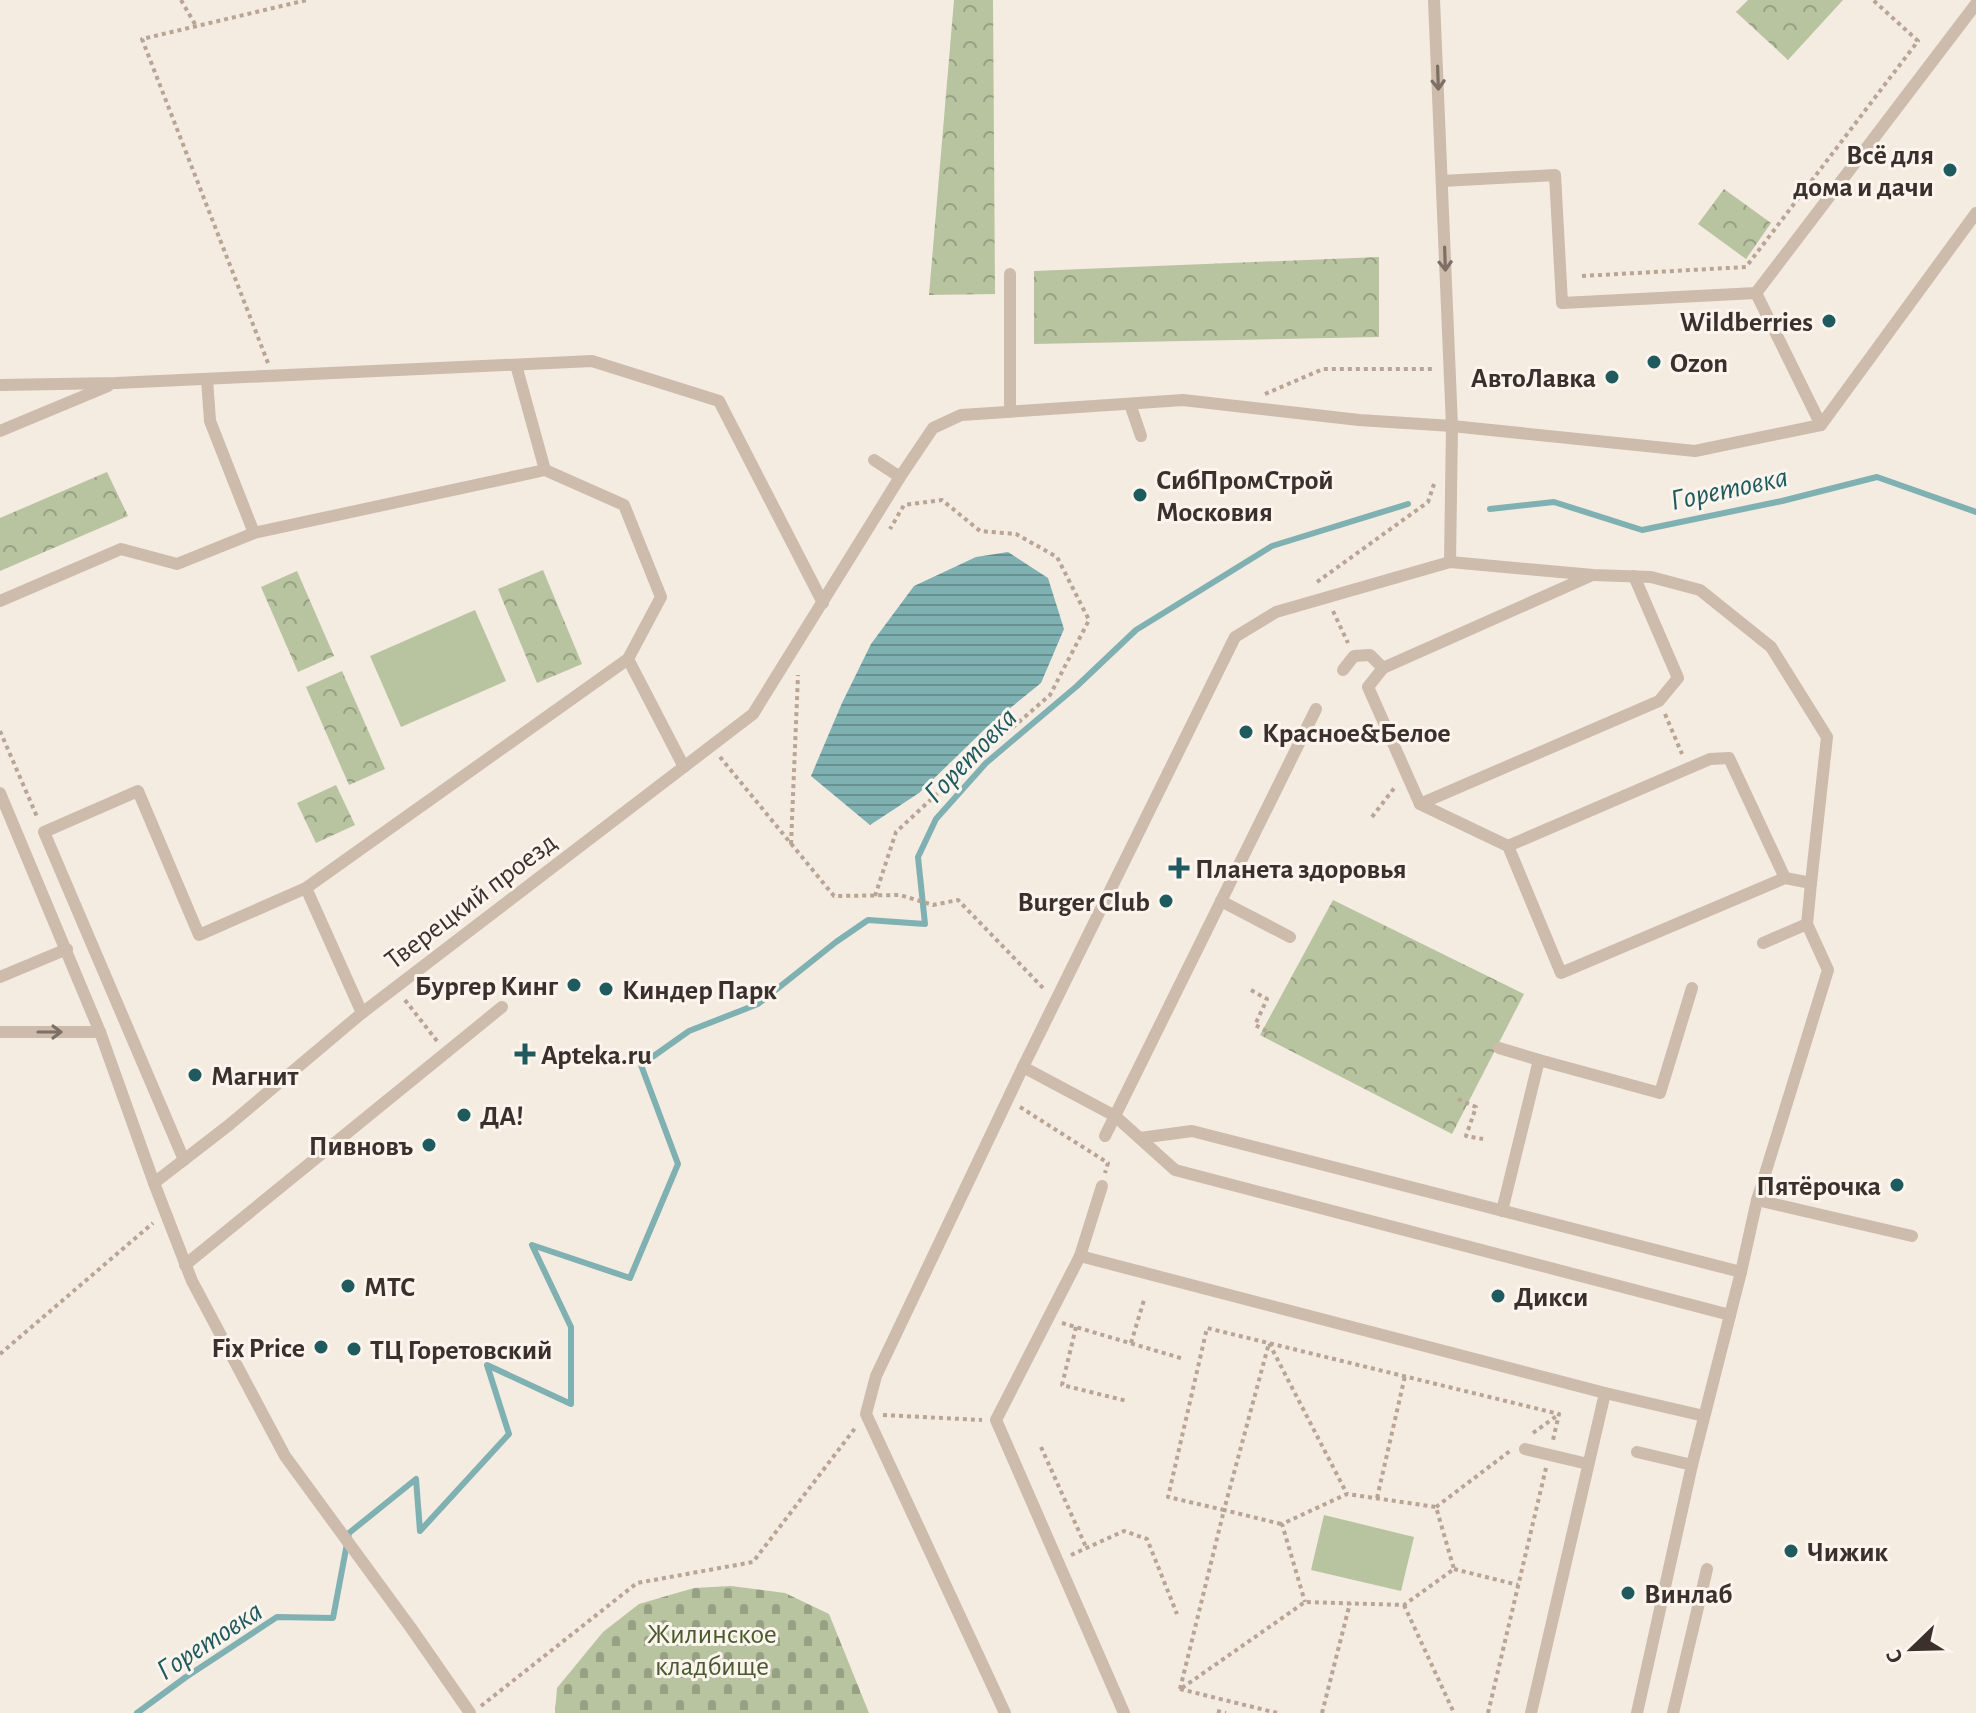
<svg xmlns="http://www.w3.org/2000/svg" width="1976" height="1713" font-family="'Alegreya Sans',sans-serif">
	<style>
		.grass { fill: #b8c4a0 }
		.forest { fill: url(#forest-crowns) }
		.cemetery { fill: url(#cemetery-stones) }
		.water { fill: url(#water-rules) }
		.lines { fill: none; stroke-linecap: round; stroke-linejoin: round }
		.stream { stroke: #7fb0b2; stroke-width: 6 }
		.path { stroke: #b9a596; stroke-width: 4; stroke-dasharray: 4 4; stroke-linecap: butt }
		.service { stroke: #cdbbac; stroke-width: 12 }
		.oneway { stroke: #7d6f65 }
		.poi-dot { fill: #1f5a5e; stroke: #fbf5ee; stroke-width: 3 }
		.labels { text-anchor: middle; stroke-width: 6; stroke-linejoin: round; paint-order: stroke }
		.poi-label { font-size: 28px; font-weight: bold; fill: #3b302b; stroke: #fbf5ee; text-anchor: start }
		.street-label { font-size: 28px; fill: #3b302b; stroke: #fbf5ee }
		.park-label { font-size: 28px; fill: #4a5a2e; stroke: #fbf5ee }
		.water-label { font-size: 30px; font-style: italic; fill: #1f5a5e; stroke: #fbf5ee }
	</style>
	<defs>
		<pattern id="forest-crowns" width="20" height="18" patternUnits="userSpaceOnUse" patternTransform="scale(2)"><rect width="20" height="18" fill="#b8c4a0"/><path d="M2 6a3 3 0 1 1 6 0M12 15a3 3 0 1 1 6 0" fill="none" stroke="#97a083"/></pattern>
		<pattern id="cemetery-stones" width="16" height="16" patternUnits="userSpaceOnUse" patternTransform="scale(2)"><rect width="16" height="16" fill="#b8c4a0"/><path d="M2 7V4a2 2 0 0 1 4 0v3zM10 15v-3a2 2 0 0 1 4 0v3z" fill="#97a083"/></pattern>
		<pattern id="water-rules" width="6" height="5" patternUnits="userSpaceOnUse" patternTransform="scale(2)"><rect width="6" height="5" fill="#7fb0b2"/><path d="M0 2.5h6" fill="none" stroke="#699091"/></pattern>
	</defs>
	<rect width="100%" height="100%" fill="#f4ebe1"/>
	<!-- grass -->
	<g class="grass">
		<polygon points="475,610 506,681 401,727 370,656"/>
		<polygon points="1324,1515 1414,1537 1401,1591 1311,1570"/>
	</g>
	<!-- forest -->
	<g class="forest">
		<polygon points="954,0 993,0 995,294 929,295"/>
		<polygon points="1748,0 1843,0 1788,60 1736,12"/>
		<polygon points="1724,189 1771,223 1746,259 1698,224"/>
		<polygon points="1379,257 1379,337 1034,344 1034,271"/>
		<polygon points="107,472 128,516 0,571 0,518"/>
		<polygon points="543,570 582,664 537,683 498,589"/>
		<polygon points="297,571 334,656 298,672 261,587"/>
		<polygon points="342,671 385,769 349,785 306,687"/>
		<polygon points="336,785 355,825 316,843 297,803"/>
		<polygon points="1333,900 1524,994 1452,1134 1260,1035"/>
	</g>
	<!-- cemetery -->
	<polygon class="cemetery" points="731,1586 785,1593 829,1614 869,1713 555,1713 557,1688 603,1632 639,1604 694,1588"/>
	<!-- water -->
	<polygon class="water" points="1008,552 1048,578 1064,629 1041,683 988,726 919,793 870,825 811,776 842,703 871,644 914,586 976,557"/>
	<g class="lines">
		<!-- stream -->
		<g class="stream">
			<polyline points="1490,509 1554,502 1642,530 1782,501 1877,477 1976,512"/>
			<polyline points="137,1713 186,1677 277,1617 333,1618 349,1533 416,1479 420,1531 509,1434 487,1365 571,1404 571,1327 532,1245 630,1278 678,1164 641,1065 689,1031 758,1004 836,942 868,920 925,924 918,857 936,819 986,763 1077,686 1136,630 1272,546 1408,504"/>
		</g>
		<!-- path -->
		<g class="path">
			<polyline points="181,0 196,26"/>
			<polyline points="1582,276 1746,267 1918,41 1873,0"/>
			<polyline points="268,363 142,39 307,0"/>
			<polyline points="1265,394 1323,369 1435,369"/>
			<polyline points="1317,582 1428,502 1434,484"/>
			<polyline points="1333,611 1348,643"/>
			<polyline points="1665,714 1682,754"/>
			<polyline points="0,731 38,819"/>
			<polyline points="720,757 834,896 900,895 933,905 958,900 1045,990"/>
			<polyline points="1372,817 1395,787"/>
			<polyline points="791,844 798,675"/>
			<polyline points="875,896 896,832 953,779 1050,695 1089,620 1057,557 1016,534 980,531 942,500 904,505 890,529"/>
			<polyline points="1251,990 1267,999 1255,1025 1270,1033"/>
			<polyline points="405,1000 437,1041"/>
			<polyline points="1458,1099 1476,1107 1466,1136 1483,1139"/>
			<polyline points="1020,1107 1108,1163 1105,1173"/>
			<polyline points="1062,1323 1184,1359"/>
			<polyline points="1076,1327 1062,1385 1127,1401"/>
			<polyline points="1131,1343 1144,1300"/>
			<polyline points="0,1354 153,1223"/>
			<polyline points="883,1415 982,1420"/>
			<polyline points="1533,1433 1558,1415"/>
			<polyline points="1041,1447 1086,1547"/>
			<polyline points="1377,1498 1405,1376"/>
			<polyline points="1436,1507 1510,1451"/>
			<polyline points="1281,1524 1224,1510 1269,1343 1347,1494"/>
			<polyline points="1071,1555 1124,1531 1147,1539 1177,1614"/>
			<polyline points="1454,1569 1518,1585"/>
			<polyline points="1404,1605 1454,1713"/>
			<polyline points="1182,1688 1305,1602 1404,1605 1454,1569 1436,1507 1347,1494 1282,1524 1305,1602"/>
			<polyline points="1180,1689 1224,1510 1168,1497 1207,1328 1559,1414 1553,1440"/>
			<polyline points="1180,1689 1277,1713"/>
			<polyline points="481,1706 637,1583 753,1562 856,1427"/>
			<polyline points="1217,1711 1226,1713"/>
			<polyline points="1322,1713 1350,1603"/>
			<polyline points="1488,1713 1546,1468"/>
		</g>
		<!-- service -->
		<g class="service">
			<polyline points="1434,0 1452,426 1450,562"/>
			<polyline points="1442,181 1555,175 1562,303 1756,293 1976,4"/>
			<polyline points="1756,293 1821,425"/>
			<polyline points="516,365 545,470"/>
			<polyline points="0,385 116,383 592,361 719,401 823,603"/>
			<polyline points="1130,404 1141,436"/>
			<polyline points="1010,411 1010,274"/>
			<polyline points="0,431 108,386"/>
			<polyline points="874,460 900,477"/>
			<polyline points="254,533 545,470 624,505 661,597 628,659"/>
			<polyline points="1590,576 1383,668 1368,687 1420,804 1659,701 1678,678 1634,576"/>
			<polyline points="0,601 121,549 177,564 254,533 210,421 207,379"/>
			<polyline points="1343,670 1354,656 1370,655 1383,668"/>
			<polyline points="0,793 100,1032 154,1183 229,1125 362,1013 753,714 900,477 933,428 961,415 1183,400 1359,420 1452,426 1695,451 1821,425 1976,213"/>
			<polyline points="1508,846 1710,759 1729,758 1785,878"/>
			<polyline points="306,888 628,659 684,767"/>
			<polyline points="1221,901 1290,937"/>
			<polyline points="1763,943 1807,924"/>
			<polyline points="0,977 67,949"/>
			<polyline points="0,1032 100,1032"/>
			<polyline points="1499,1048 1539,1060"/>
			<polyline points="1023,1067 1115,1116 1175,1170 1730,1315"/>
			<polyline points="1105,1136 1316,709"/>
			<polyline points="1140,1138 1192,1131 1741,1272"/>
			<polyline points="184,1160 44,832 138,791 199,935 306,888 362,1013"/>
			<polyline points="154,1183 192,1281 285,1456 411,1628 470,1713"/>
			<polyline points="1757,1200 1912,1236"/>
			<polyline points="1502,1211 1539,1060 1660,1093 1692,988"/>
			<polyline points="1080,1256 1102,1186"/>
			<polyline points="185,1265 502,1007"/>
			<polyline points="1605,1393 1704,1416"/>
			<polyline points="1525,1449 1588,1464"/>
			<polyline points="1637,1452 1692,1465"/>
			<polyline points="1005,1713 866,1414 876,1376 1023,1067 1235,637 1276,612 1450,562 1593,575 1651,577 1700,590 1771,647 1827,737 1811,883 1785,878 1561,973 1508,846 1420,804"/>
			<polyline points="1124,1713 996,1420 1080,1256 1605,1393 1531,1713"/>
			<polyline points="1637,1713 1692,1465 1741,1272 1757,1200 1828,970 1807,924 1811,883"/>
			<polyline points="1673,1713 1707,1569"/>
		</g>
	</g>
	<!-- one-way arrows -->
	<defs><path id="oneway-shaft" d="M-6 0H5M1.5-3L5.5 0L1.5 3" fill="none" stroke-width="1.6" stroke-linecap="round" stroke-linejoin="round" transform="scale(2)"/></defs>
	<g class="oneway">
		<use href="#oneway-shaft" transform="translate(1438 78) rotate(88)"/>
		<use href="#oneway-shaft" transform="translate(1445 259) rotate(88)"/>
		<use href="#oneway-shaft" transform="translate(50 1032)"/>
	</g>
	<!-- markers -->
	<g class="poi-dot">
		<circle cx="1950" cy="170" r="8"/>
		<circle cx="1829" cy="321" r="8"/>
		<circle cx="1654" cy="362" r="8"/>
		<circle cx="1612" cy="377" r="8"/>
		<circle cx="1140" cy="495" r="8"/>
		<circle cx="1246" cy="732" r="8"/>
		<path d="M1175 856h8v8h8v8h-8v8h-8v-8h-8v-8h8z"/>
		<circle cx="1166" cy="901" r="8"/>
		<circle cx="574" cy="985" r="8"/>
		<circle cx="606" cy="989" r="8"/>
		<path d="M521 1042h8v8h8v8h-8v8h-8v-8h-8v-8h8z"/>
		<circle cx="195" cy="1075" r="8"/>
		<circle cx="464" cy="1115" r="8"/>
		<circle cx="429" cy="1145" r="8"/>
		<circle cx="1897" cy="1185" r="8"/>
		<circle cx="348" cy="1286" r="8"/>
		<circle cx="1498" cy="1296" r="8"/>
		<circle cx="321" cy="1347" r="8"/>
		<circle cx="354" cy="1349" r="8"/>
		<circle cx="1791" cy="1551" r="8"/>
		<circle cx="1628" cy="1593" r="8"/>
	</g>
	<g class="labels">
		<!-- poi labels -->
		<g class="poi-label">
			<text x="1934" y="164" text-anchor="end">Всё для<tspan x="1934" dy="32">дома и дачи</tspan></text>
			<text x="1813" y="331" text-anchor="end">Wildberries</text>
			<text x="1670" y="372">Ozon</text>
			<text x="1596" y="387" text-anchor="end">АвтоЛавка</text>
			<text x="1156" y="489">СибПромСтрой<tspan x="1156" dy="32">Московия</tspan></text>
			<text x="1262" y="742">Красное&amp;Белое</text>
			<text x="1195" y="878">Планета здоровья</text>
			<text x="1150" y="911" text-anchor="end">Burger Club</text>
			<text x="558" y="995" text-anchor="end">Бургер Кинг</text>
			<text x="622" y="999">Киндер Парк</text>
			<text x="541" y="1064">Apteka.ru</text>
			<text x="211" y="1085">Магнит</text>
			<text x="480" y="1125">ДА!</text>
			<text x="413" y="1155" text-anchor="end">Пивновъ</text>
			<text x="1881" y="1195" text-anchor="end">Пятёрочка</text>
			<text x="364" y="1296">МТС</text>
			<text x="1514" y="1306">Дикси</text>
			<text x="305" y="1357" text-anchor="end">Fix Price</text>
			<text x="370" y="1359">ТЦ Горетовский</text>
			<text x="1807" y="1561">Чижик</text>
			<text x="1644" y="1603">Винлаб</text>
		</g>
		<!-- street labels -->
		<g class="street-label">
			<text transform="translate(470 900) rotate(-37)" y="10">Тверецкий проезд</text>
		</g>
		<!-- park labels -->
		<g class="park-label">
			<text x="712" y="1643">Жилинское<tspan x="712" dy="32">кладбище</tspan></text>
		</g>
		<!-- water labels -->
		<g class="water-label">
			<text transform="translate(1729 488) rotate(-12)" y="10">Горетовка</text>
			<text transform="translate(970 755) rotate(-46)" y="10">Горетовка</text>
			<text transform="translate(209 1640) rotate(-33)" y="10">Горетовка</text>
		</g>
	</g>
	<!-- north arrow -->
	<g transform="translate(1912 1649) rotate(247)" stroke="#fbf5ee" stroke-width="6" paint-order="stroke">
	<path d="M0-6L14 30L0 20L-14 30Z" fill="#3b302b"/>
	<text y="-12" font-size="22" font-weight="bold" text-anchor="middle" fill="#3b302b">С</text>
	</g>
</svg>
